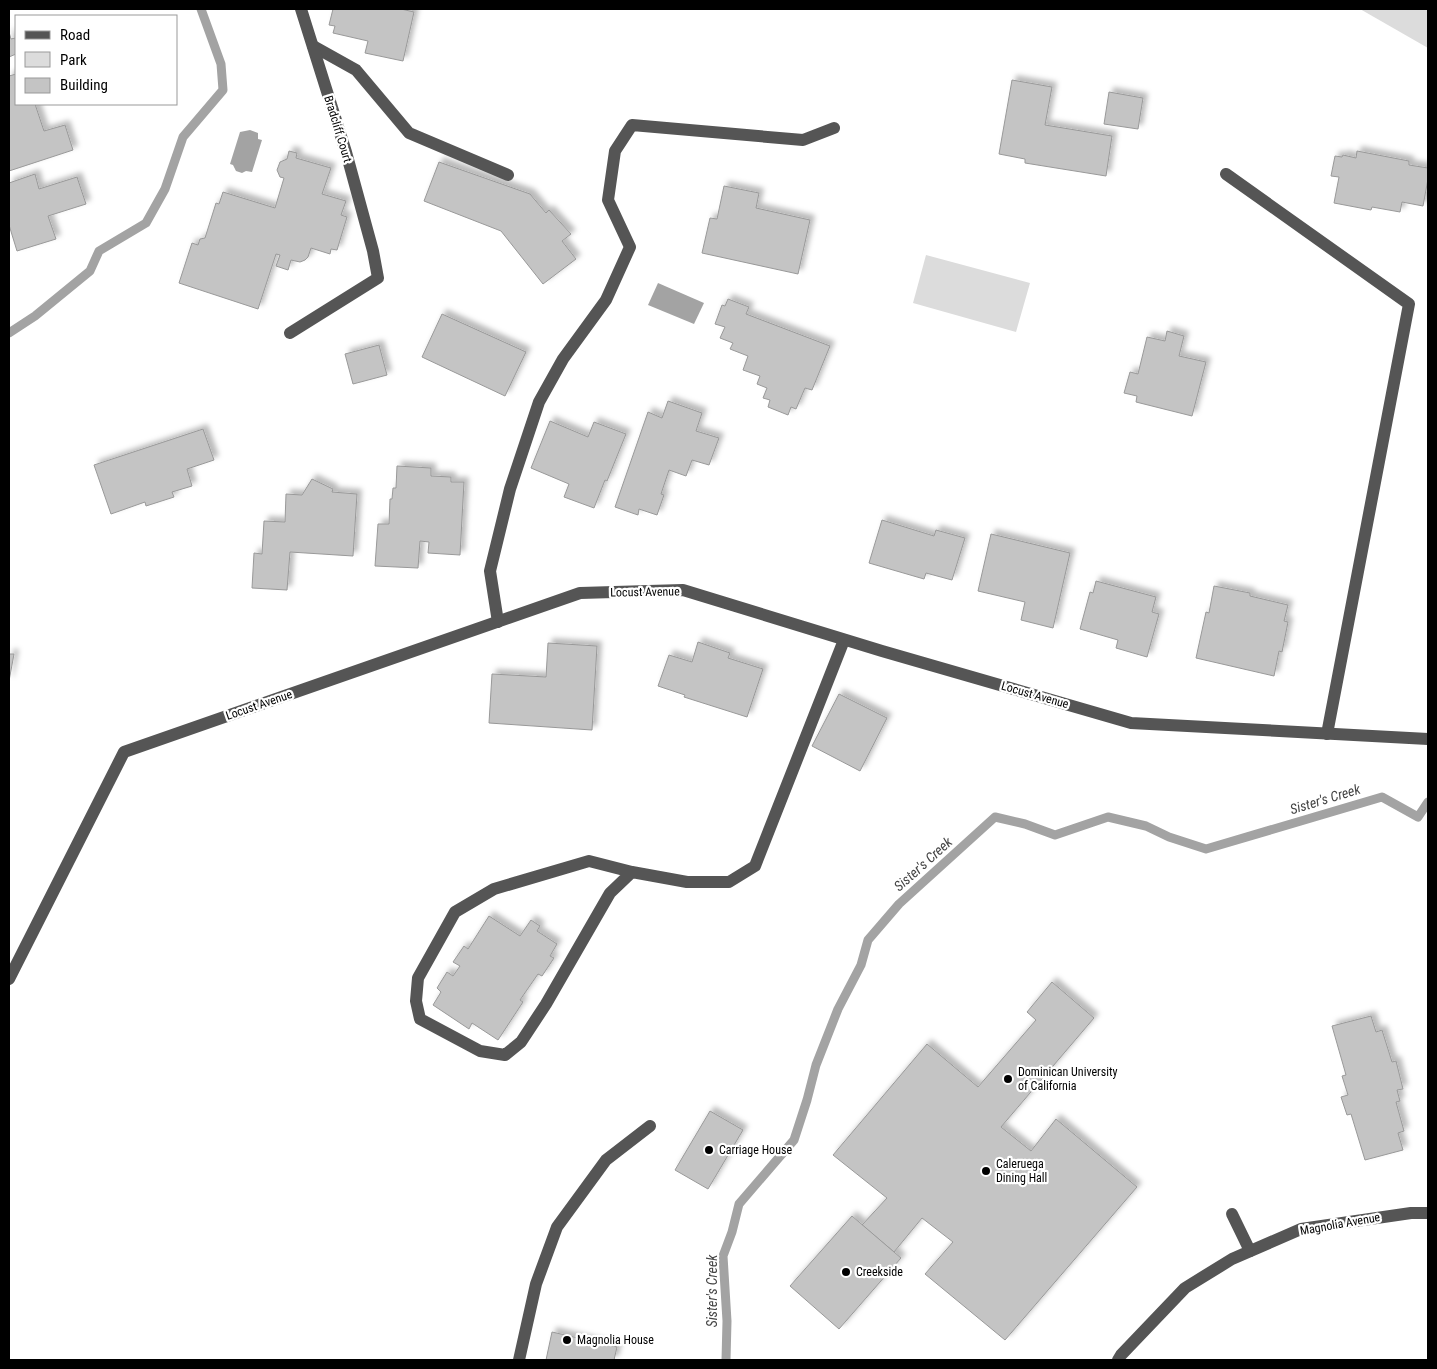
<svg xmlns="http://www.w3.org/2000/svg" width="1437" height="1369" font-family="'Roboto Condensed',sans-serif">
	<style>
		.green { fill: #dcdcdc }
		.water { fill: #a3a3a3 }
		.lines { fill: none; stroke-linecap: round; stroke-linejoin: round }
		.stream { stroke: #a3a3a3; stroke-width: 9 }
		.building { fill: #c4c4c4; stroke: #999; filter: url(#shadow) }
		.minor { stroke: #555; stroke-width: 12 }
		.poi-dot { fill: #000; stroke: #fff; stroke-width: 2 }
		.labels { text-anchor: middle; stroke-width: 4.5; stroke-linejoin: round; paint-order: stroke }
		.street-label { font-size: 12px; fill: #000; stroke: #fff }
		.poi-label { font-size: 12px; fill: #000; stroke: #fff; text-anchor: start }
		.water-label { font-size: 14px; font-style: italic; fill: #444; stroke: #fff }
	</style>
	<defs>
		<filter id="shadow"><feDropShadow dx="4.5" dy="-4.5" stdDeviation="2.5" flood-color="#0004"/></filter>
	</defs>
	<rect width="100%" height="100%" fill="#fff"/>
	<!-- green -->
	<g class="green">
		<polygon points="1360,9 1428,9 1428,48"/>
		<polygon points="926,255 1030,283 1016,332 913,303"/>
	</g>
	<!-- water -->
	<g class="water">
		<polygon points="250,130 258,133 258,139 262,140 252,172 246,171 242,173 236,171 233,165 230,164 240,132"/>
		<polygon points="658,283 704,303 694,324 648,305"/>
	</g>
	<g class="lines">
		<!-- stream -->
		<g class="stream">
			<polyline points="9,333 35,316 90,271 99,251 146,223 165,189 183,137 223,90 221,64 201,9"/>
			<polyline points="726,1360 727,1321 723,1256 732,1232 739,1204 794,1140 807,1100 816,1065 838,1009 861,965 868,940 899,904 995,817 1025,824 1055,835 1108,817 1146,826 1169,837 1206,849 1382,797 1418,817 1428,802"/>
		</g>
	</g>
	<!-- building -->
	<g class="building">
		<polygon points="333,9 401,9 414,12 403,61 365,53 368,41 333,33 335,26 329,25"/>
		<polygon points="9,32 11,39 15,38 16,43 16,54 9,57"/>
		<polygon points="16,74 16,104 35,104 44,131 65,125 73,150 9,171 9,76"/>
		<polygon points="1012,80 1052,87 1045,125 1112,136 1106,176 1025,163 1025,159 999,154"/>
		<polygon points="1109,92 1143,98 1138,129 1104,124"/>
		<polygon points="289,151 297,153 296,158 331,168 322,194 346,201 341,215 347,217 337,250 331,249 330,254 311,248 308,257 305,260 300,262 291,260 288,270 276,266 280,255 276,254 258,309 179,283 192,243 198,245 200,239 205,238 216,203 219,204 223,192 275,208 284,178 280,177 277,170 280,162 287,159"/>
		<polygon points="1357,151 1409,161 1409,165 1428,168 1428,179 1423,206 1402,202 1400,212 1372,207 1371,210 1334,203 1339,177 1331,176 1335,156 1342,157 1343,155 1356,158"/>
		<polygon points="439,162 530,194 546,213 549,210 571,234 562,241 576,259 543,284 501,231 424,201"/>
		<polygon points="35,174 39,189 77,177 86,204 48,216 56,239 17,251 9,225 9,183"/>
		<polygon points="724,186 759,193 756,208 810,220 798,274 702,253 710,218 717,219"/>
		<polygon points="728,299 749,307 746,314 830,346 812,390 805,388 796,409 791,407 788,415 768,407 770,400 763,398 767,388 757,384 760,376 743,370 748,356 730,349 733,343 720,338 725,327 715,324 722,305 725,306"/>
		<polygon points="442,314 526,352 505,396 422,357"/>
		<polygon points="1167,331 1184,336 1179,356 1206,362 1192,416 1136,402 1137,396 1124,393 1130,372 1138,374 1147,337 1165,341"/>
		<polygon points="379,345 387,375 353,384 345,354"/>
		<polygon points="668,401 702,413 696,431 719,438 709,465 692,460 686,476 669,470 661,494 664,495 657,515 639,509 638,515 615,507 648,412 662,418"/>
		<polygon points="550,421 588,437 594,422 626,434 607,481 605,480 594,508 564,497 569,484 531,468"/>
		<polygon points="203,429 214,460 187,469 192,486 172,492 174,497 146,506 145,502 111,514 94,465"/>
		<polygon points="397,466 431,468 431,476 451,477 451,482 464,482 460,555 428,553 429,542 420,541 418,568 375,566 378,524 389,524 390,499 392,499 393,488 396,488"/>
		<polygon points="312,479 333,489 332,492 357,494 353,556 290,552 287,590 252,588 254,553 262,554 264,521 285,522 286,494 302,495"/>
		<polygon points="882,520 934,536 936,530 965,538 952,580 926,573 924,579 869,563"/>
		<polygon points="991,534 1070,553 1053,628 1021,620 1025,602 978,591"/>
		<polygon points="1096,581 1156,597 1152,612 1159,614 1147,657 1116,648 1118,640 1080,629 1090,592 1093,593"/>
		<polygon points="1214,586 1250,593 1250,596 1288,605 1284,621 1288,622 1282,652 1279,651 1274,676 1196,658 1206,612 1209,613"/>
		<polygon points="698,642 730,653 728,658 763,669 747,717 684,697 685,695 658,686 669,655 692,662"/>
		<polygon points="548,643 597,646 592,730 489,723 492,674 546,677"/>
		<polygon points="9,654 14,654 9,681"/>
		<polygon points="839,694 887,718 860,771 812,746"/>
		<polygon points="489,916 520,936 531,920 540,926 537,931 557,944 550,956 554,958 542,976 538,974 520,1000 523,1002 498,1040 472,1023 469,1029 433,1005 441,992 437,988 447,972 453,976 460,966 453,962 464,946 468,949"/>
		<polygon points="1052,982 1094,1018 1001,1127 1031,1151 1056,1119 1137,1187 1005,1340 925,1274 953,1242 922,1218 894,1252 862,1225 887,1198 833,1155 927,1044 978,1087 1036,1020 1027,1012"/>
		<polygon points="1371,1016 1376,1032 1382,1030 1392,1062 1396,1061 1403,1089 1397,1090 1400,1101 1396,1102 1404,1131 1398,1133 1403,1150 1365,1160 1351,1114 1347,1115 1341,1097 1348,1095 1342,1076 1346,1075 1332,1026"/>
		<polygon points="710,1111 743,1130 708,1189 675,1170"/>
		<polygon points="852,1216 901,1258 839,1329 790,1286"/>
		<polygon points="552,1332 617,1347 614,1360 546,1360"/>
	</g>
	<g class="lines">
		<!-- minor -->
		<g class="minor">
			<polyline points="313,46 356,70 409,133 508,175"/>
			<polyline points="1226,174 1409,304 1327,734"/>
			<polyline points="290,333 378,278 373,251 346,152 301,9"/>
			<polyline points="498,622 490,571 510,489 539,402 563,359 606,300 630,247 608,200 615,151 632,125 803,140 834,128"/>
			<polyline points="632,872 589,861 494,889 455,912 418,978 416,1001 420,1019 480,1051 505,1055 521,1042 546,1004 610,893 632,872 687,882 729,882 755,866 844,640"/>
			<polyline points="9,979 124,752 580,593 683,590 882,651 1131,723 1428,739"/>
			<polyline points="1232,1214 1250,1251"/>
			<polyline points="519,1360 536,1284 557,1227 606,1160 650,1126"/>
			<polyline points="1118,1360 1121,1355 1185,1288 1232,1259 1301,1229 1411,1213 1428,1213"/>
		</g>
	</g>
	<!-- markers -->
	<g class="poi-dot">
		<circle cx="1008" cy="1079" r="5"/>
		<circle cx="709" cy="1150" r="5"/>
		<circle cx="986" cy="1171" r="5"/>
		<circle cx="846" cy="1272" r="5"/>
		<circle cx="567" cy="1340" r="5"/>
	</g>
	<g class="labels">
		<!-- street labels -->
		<g class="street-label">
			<text transform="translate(338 129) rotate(73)" y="4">Bradcliff Court</text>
			<text transform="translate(645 592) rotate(-1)" y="4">Locust Avenue</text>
			<text transform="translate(1035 695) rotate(16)" y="4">Locust Avenue</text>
			<text transform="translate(259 705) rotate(-19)" y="4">Locust Avenue</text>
			<text transform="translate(1340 1224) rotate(-10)" y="4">Magnolia Avenue</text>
		</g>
		<!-- poi labels -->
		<g class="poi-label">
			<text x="1018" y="1076">Dominican University<tspan x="1018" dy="14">of California</tspan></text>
			<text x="719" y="1154">Carriage House</text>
			<text x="996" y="1168">Caleruega<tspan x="996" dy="14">Dining Hall</tspan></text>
			<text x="856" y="1276">Creekside</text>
			<text x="577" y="1344">Magnolia House</text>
		</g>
		<!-- water labels -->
		<g class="water-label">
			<text transform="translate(1325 799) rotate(-17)" y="5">Sister's Creek</text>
			<text transform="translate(923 864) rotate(-42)" y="5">Sister's Creek</text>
			<text transform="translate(712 1291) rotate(-90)" y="5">Sister's Creek</text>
		</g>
	</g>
	<!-- border -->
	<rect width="1437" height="1369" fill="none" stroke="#000000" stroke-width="20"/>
	<!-- legend -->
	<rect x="15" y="15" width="162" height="90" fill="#ffffff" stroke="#999999"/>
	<rect x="25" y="31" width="25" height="8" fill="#555555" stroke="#999999"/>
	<text x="60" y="40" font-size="15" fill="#000000">Road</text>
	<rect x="25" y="52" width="25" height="15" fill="#dcdcdc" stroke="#999999"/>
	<text x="60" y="65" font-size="15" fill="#000000">Park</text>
	<rect x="25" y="78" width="25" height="15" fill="#c4c4c4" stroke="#999999"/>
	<text x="60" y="90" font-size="15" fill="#000000">Building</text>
</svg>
